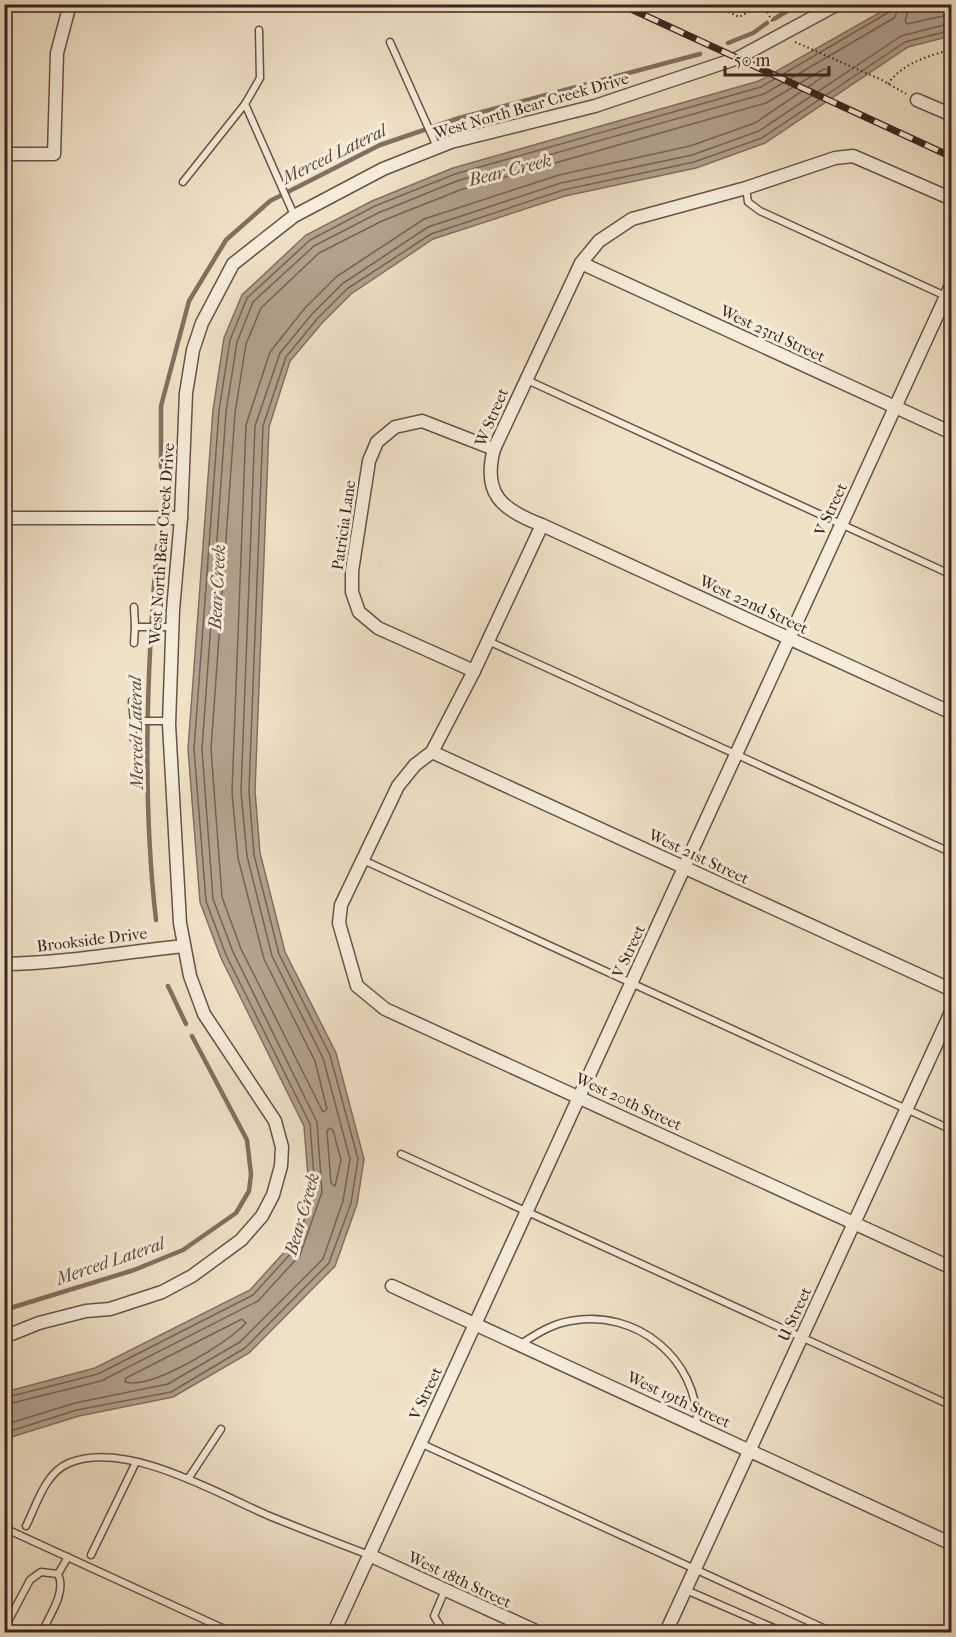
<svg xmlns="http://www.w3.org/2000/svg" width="956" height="1637" font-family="'IM FELL French Canon',serif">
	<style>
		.water { fill: #b1a18d; stroke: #816f60; stroke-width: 1.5 }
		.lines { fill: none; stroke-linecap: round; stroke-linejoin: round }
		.shore { stroke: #756255; stroke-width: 1.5 }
		.stream { stroke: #816f60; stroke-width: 4.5 }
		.lane-casing { stroke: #665347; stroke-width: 9 }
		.street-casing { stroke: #665347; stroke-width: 15 }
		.path { stroke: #39241d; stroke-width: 2; stroke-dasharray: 1.5 3; stroke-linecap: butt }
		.lane { stroke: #f5ecda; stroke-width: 6 }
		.street { stroke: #f5ecda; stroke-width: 12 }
		.rail-casing { stroke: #39241d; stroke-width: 7 }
		.rail { stroke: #f5ecda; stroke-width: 4.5; stroke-dasharray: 14; stroke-linecap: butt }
		.labels { text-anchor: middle; stroke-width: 6; stroke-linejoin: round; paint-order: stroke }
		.street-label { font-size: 16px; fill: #39241d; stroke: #f5ecda }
		.water-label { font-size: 18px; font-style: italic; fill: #5d4a3f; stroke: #f5ecda }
	</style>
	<rect width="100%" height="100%" fill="#efe1c6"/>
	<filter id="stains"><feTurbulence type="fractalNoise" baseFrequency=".00333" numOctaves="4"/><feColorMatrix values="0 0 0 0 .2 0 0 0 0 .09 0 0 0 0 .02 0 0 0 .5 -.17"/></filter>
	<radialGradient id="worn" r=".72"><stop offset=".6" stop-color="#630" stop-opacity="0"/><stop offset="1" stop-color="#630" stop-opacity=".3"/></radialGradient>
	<!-- water -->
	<polygon class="water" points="893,5 951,5 951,36 908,47 765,143 696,168 565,196 433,239 351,294 322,323 290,361 269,427 255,791 260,853 285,952 336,1053 364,1159 357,1204 335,1266 249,1353 173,1397 79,1416 5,1439 5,1392 95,1368 250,1290 288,1248 309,1189 304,1126 221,958 200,902 188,749 213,410 224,338 242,295 306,235 372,201 453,168 759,81"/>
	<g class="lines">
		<!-- shore -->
		<g class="shore">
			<polyline points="910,4 905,21 907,24 952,14"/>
			<polygon points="824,69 828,70 827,74 755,123 690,146 559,175 424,219 336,277 305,308 270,352 246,425 232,792 238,858 264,959 315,1061 327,1109 323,1112 241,949 222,897 211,749 235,413 246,344 261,308 319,253 382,221 460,190 766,103"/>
			<polygon points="330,1128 333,1130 341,1160 335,1186 331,1183 327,1131"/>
			<path d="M242,1319L246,1323C228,1343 151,1390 125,1382L126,1378Z"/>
			<polyline points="4,1398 98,1374 253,1295 293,1251 315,1190 310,1124 226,955 206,901 194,749 219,411 230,340 247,298 310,240 375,206 455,174 761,87 889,12 893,4"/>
			<polyline points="4,1405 101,1381 258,1301 300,1255 322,1192 317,1122 233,952 213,899 202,749 226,412 237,342 253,302 314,246 378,213 457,181 764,94 894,18 901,4"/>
			<polyline points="4,1425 75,1403 168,1384 240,1342 323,1259 343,1201 350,1159 323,1058 272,956 247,856 241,792 255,426 280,353 312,314 342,284 428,227 561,183 692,155 759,131 901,36 952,23"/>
			<polyline points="4,1433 77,1410 171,1392 245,1348 329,1263 351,1203 358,1159 330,1055 279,954 254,855 249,791 263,426 286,357 317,319 347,289 431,234 563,190 694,162 762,138 905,42 952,30"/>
		</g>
		<!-- stream -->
		<g class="stream">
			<polyline points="774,19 799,4"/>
			<polyline points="728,43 753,33 767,23"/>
			<polyline points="161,467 161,406 189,301 226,240 270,201 380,145 459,118 700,54"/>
			<path d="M156,920C142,798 147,668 157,546"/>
			<polyline points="168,986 186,1024"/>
			<polyline points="4,1310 134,1270 183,1250 236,1213 249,1191 251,1174 247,1140 192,1036"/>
		</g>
		<defs>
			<g id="lane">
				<polyline points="390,42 437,147"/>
				<polyline points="245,104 294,215"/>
				<polyline points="183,182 245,104 260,78 259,30"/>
				<polyline points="746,188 748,202 760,211 952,299"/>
				<polyline points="527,380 952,575"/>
				<polyline points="134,607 135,627"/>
				<polyline points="488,641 952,853"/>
				<polyline points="134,643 135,627 172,627"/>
				<polyline points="132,701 134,721 169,721"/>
				<polyline points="132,737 134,721"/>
				<polyline points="363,860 952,1130"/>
				<polyline points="401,1154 952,1406"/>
				<path d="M521,1344C536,1334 552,1324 570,1321C636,1308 698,1359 697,1425"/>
				<polyline points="420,1443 832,1632"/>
				<polyline points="188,1479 221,1429"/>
				<path d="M26,1526C37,1504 45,1473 69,1463C126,1440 215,1492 267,1515C301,1529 335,1542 369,1555"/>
				<polyline points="4,1528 231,1632"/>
				<polyline points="91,1555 136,1462"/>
				<polyline points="686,1590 776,1629 775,1632"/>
				<polyline points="4,1629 30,1580 41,1572 58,1574"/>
				<path d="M42,1632C49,1616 67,1592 58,1574L68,1557"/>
				<polyline points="440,1632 442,1629 434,1616 445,1590"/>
			</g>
			<g id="street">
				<polyline points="917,100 952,115"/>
				<polyline points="4,154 54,154 57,53 70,4"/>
				<path d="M952,199L853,156L835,158L746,188L632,219L599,241L581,263L494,449C482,494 502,510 542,525L474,671L432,752L415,765L398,786L341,905L339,923L357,986L385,1009L952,1268"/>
				<polyline points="581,263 952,433"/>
				<polyline points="4,518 181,518"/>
				<polyline points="542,525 952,713"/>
				<polyline points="474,671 378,628 359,612 352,592 352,571 369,461 377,442 395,427 422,421 494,449"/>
				<polyline points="432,752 952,990"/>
				<path d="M4,964C65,963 124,952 184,946"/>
				<polyline points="392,1286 952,1544"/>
				<polyline points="4,1337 39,1323 86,1311 110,1309 162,1292 192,1276 241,1240 262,1216 273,1195 281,1166 282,1147 275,1121 204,1014 190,976 180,923 169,724 173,610 181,518 186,393 193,350 202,323 233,264 294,216 383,169 451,142 595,106 738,58 838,4"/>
				<polyline points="369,1555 538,1632"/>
				<polyline points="334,1632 952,283"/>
				<polyline points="666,1632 952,1010"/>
			</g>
		</defs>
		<!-- lane casing -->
		<use href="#lane" class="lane-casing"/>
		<!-- street casing -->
		<use href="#street" class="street-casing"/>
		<!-- path -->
		<g class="path">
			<polyline points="712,4 739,17 762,4"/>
			<polyline points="763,4 773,23"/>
			<polyline points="795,42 882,80 906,94"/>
			<path d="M888,84C902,63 929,56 952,49"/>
		</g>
		<!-- lane -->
		<use href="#lane" class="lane"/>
		<!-- street -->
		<use href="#street" class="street"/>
		<defs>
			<polyline id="rail" points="620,4 952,157"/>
		</defs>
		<!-- rail casing -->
		<use href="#rail" class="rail-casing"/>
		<!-- rail -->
		<use href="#rail" class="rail"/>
	</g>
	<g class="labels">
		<!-- street labels -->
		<g class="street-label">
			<text transform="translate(531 105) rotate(-16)" y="6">West North Bear Creek Drive</text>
			<text transform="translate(773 333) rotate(25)" y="6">West 23rd Street</text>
			<text transform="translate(491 417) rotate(-67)" y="6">W Street</text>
			<text transform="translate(830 509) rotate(-65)" y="6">V Street</text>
			<text transform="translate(343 525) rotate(-82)" y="6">Patricia Lane</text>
			<text transform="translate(161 544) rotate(-86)" y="6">West North Bear Creek Drive</text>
			<text transform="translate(754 604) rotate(25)" y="6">West 22nd Street</text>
			<text transform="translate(699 856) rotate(25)" y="6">West 21st Street</text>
			<text transform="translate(92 939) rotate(-7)" y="6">Brookside Drive</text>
			<text transform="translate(628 951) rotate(-65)" y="6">V Street</text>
			<text transform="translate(629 1101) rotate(25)" y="6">West 20th Street</text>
			<text transform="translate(794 1314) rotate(-65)" y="6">U Street</text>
			<text transform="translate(425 1393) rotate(-65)" y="6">V Street</text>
			<text transform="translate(679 1399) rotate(25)" y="6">West 19th Street</text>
			<text transform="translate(460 1579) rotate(25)" y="6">West 18th Street</text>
		</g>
		<!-- water labels -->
		<g class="water-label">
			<text transform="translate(334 154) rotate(-26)" y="6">Merced Lateral</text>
			<text transform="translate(510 170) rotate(-14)" y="6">Bear Creek</text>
			<text transform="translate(217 587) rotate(-87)" y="6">Bear Creek</text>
			<text transform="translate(136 733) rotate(-91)" y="6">Merced Lateral</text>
			<text transform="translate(302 1214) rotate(-74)" y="6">Bear Creek</text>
			<text transform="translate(110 1261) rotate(-19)" y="6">Merced Lateral</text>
		</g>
	</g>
	<!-- margin -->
	<rect width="956" height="1637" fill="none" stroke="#efe1c6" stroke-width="24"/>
	<rect x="6" y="6" width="944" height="1625" fill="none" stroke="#39241d" stroke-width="3"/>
	<rect x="12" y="12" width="932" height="1613" fill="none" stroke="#39241d" stroke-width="1.5"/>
	<!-- scale -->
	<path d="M725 66v9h104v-9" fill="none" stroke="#39241d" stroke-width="3"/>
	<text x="734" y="66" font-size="18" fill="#39241d" stroke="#f5ecda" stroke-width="4.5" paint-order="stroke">50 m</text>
	<rect width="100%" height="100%" filter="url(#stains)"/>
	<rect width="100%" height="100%" fill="url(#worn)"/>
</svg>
